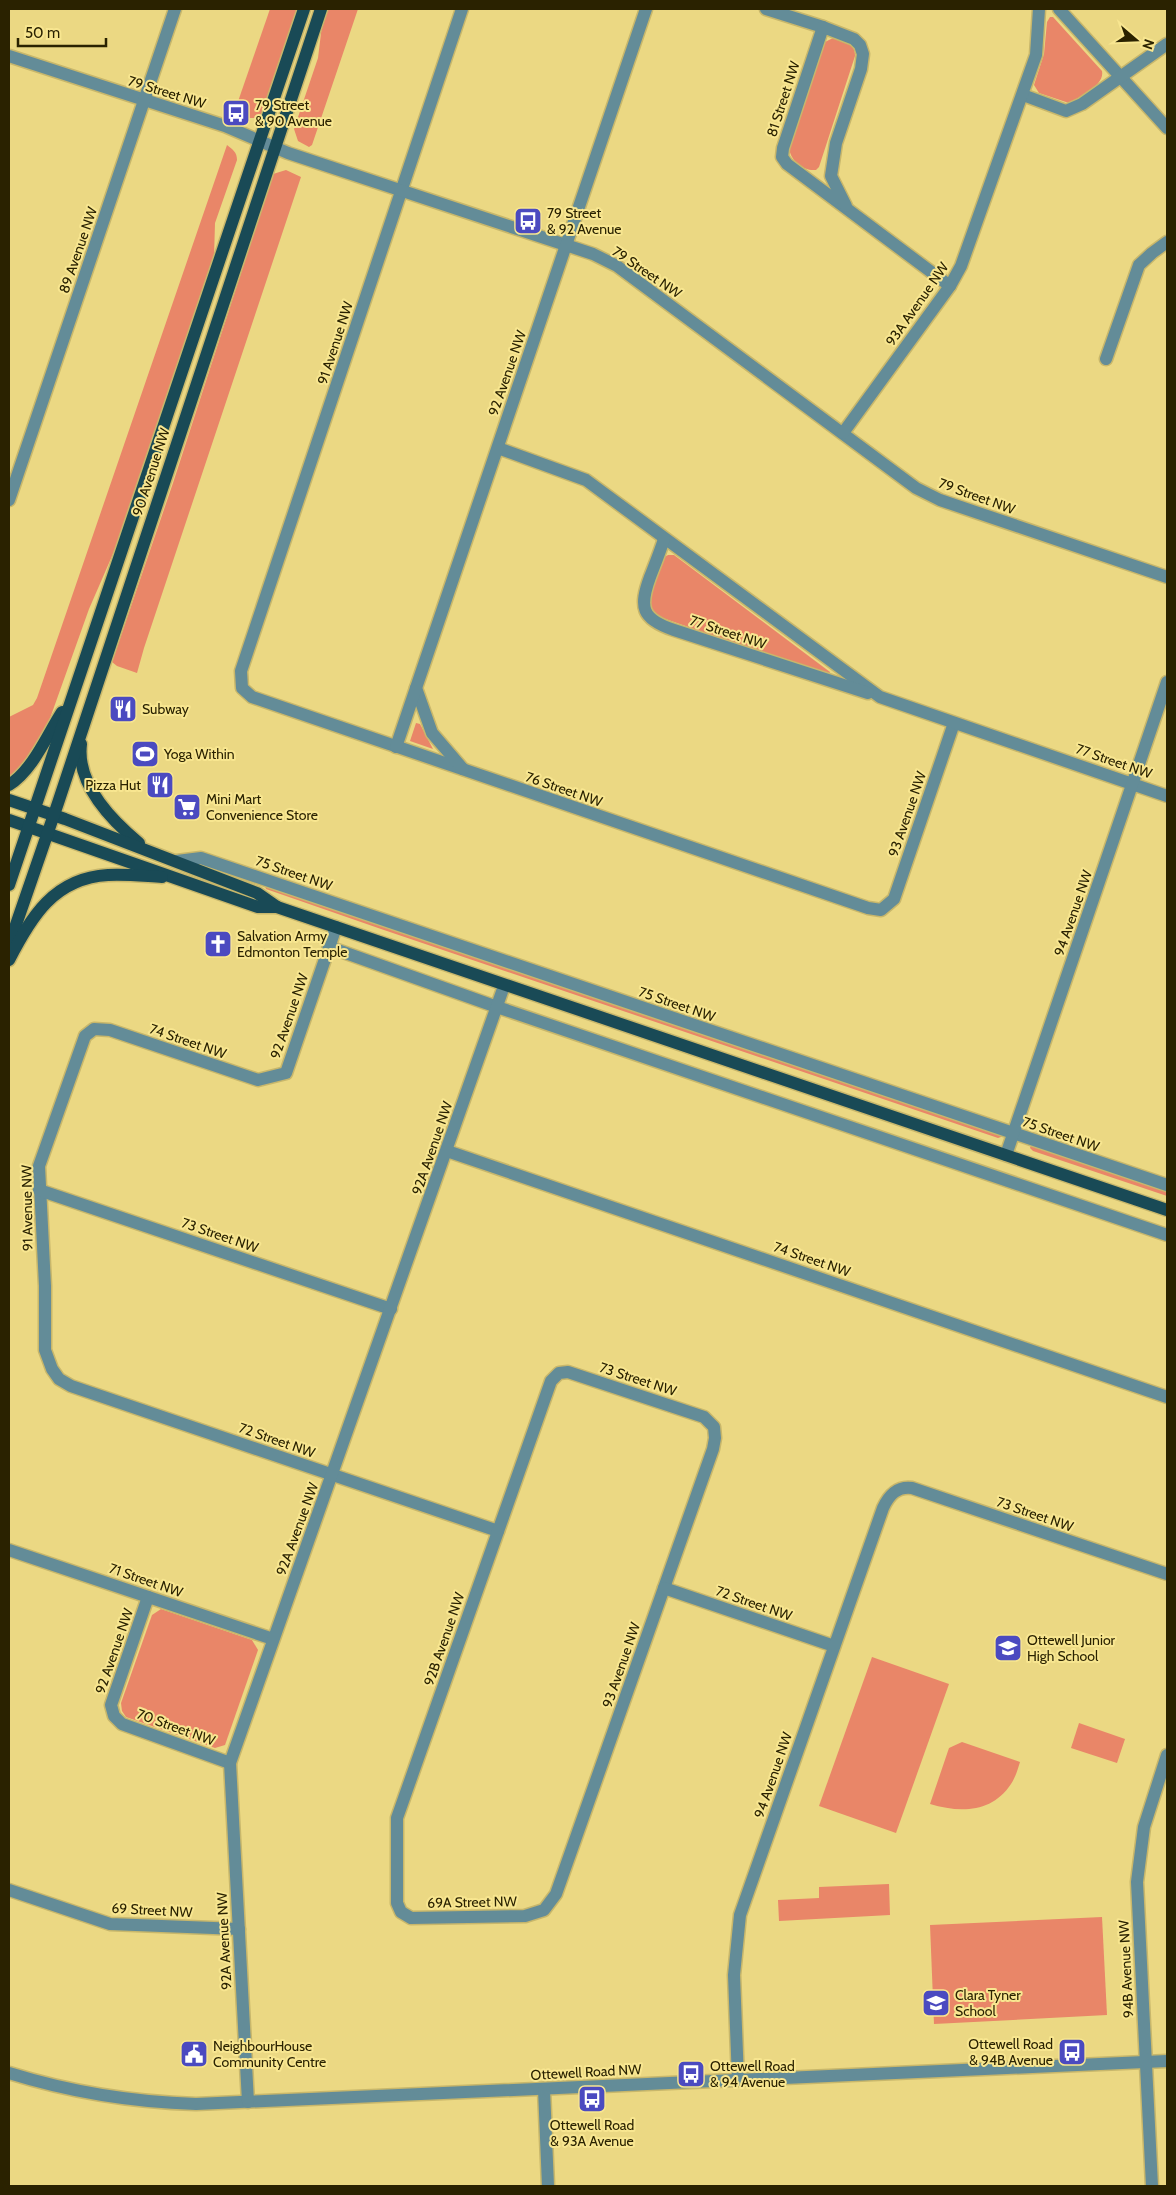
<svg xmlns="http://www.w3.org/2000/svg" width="1176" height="2195" font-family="Cabin,sans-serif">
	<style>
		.green { fill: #e98668 }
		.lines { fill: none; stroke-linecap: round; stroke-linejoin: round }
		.minor-casing { stroke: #c8b76b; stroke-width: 15 }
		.major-casing { stroke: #c8b76b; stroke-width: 15 }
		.minor { stroke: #638c98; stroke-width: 12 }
		.major { stroke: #194a56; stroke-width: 12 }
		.labels { text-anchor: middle; stroke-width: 4; stroke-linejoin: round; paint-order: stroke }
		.street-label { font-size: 14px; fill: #2a2200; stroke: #f8e690 }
		.poi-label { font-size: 14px; fill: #2a2200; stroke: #f8e690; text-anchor: start }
	</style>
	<rect width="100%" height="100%" fill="#ebd883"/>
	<!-- green -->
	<g class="green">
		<polygon points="270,9 300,9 263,118 248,118 234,113"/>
		<polygon points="328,9 358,9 312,145 309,147 298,141 294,129 318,58 322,25"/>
		<path d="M1050,17H1053L1102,71C1105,85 1080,97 1069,103L1039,93L1034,85L1044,54L1047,22Z"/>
		<path d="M833,38C843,42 856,43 855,56L819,167L816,170C802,171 791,161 789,148L823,43Z"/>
		<path d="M227,145C233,150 237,152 237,160L215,223L214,258L119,540L89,609L48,724L19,773L9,779V717L33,705L37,698Z"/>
		<polygon points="286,170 301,177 144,648 137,673 117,666 112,662 173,483 273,174"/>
		<polygon points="668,555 674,555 830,672 829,676 654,615 648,603 663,558"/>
		<polygon points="416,723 420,724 433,749 410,741"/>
		<polygon points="265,886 1001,1135 1001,1137 998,1138 381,929 266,889"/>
		<polygon points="1031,1145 1167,1191 1167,1196 1033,1151 1030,1148"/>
		<polygon points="161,1609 252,1640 258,1650 225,1745 215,1748 126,1717 122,1711 121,1703 152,1615"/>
		<polygon points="872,1657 949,1684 896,1833 819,1806"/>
		<polygon points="1079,1723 1125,1739 1117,1763 1071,1748"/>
		<path d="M962,1742L1020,1762C1018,1769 1015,1778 1011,1784C992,1813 960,1813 930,1804L949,1748Z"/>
		<polygon points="889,1884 890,1915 779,1921 778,1900 819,1898 819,1887"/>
		<polygon points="1102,1917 1107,2015 934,2024 930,1925"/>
	</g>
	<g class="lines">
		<defs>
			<g id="minor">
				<polyline points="462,9 241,671 242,688 252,697 868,908 881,910 894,899 954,723"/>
				<polyline points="766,9 823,27 783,148 782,157 787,164 950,286"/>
				<polyline points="1059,9 1167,128"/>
				<polyline points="823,27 854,39 860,45 863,54 861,69 836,143 831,176 846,206"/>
				<polyline points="9,56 225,126 288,153 593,254 617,266 916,488 940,500 1167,577"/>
				<polyline points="1023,95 1066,111 1082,104 1167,44"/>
				<polyline points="1106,359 1139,265 1152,253 1167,242"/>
				<polyline points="843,433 950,286 961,266 1036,55 1039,9"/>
				<polyline points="498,448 586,480 880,697 1167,796"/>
				<polyline points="9,500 175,9"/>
				<path d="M664,539C660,552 655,564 650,577C639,607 641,619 674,630L868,693"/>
				<polyline points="416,688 432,733 463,769"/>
				<polyline points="396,747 646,9"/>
				<polyline points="177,861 201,858 1167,1185"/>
				<polyline points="336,927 286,1073 258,1080 110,1030 94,1029 85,1036 39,1166 45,1286 45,1350 52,1369 59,1379 71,1386 498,1531"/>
				<polyline points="329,947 497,1007 1167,1235"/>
				<polyline points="447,1151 1167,1397"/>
				<polyline points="1006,1155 1167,682"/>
				<polyline points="39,1190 391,1309"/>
				<polygon points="568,1372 704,1417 714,1427 715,1438 713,1449 556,1894 544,1910 525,1916 411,1918 401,1912 397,1903 397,1818 551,1381 559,1373"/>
				<polyline points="9,1550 273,1639"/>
				<polyline points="664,1588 834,1646"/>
				<polyline points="148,1597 111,1705 114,1716 122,1724 230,1763"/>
				<polyline points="9,1890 110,1924 239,1929"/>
				<path d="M9,2073C70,2092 131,2102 196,2104L1167,2061"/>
				<path d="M738,2080L734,1975L740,1915L883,1508C889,1495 897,1486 912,1488L1167,1574"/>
				<polyline points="544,2089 548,2186"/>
				<polyline points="248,2102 230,1763 504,986"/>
				<polyline points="1152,2186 1137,1882 1144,1827 1167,1755"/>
			</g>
			<g id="major">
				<path d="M81,744C76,784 110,819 139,843"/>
				<path d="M9,785C33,770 47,735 62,712"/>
				<polyline points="9,800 65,819 257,893 277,907"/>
				<polyline points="9,820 258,907 277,907 1167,1210"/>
				<polyline points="9,885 304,9"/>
				<polyline points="9,945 58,803 321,9"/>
				<path d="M9,960C31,917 54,878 108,875C126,874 144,876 162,877"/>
			</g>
		</defs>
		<!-- minor casing -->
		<use href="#minor" class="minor-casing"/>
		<!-- major casing -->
		<use href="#major" class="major-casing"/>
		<!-- minor -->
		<use href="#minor" class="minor"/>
		<!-- major -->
		<use href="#major" class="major"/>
	</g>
	<!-- icons -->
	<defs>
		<symbol id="bus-square" viewBox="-11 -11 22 22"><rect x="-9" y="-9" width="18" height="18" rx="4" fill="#4b4ac0" stroke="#f8e690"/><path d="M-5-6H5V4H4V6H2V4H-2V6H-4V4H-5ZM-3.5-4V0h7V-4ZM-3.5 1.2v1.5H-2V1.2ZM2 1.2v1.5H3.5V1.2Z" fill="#fff"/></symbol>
		<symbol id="restaurant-square" viewBox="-11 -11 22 22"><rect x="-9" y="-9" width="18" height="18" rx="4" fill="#4b4ac0" stroke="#f8e690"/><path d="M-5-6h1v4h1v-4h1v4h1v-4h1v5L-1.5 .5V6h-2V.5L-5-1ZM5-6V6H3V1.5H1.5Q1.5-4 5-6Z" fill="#fff"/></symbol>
		<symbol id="stadium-square" viewBox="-11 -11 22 22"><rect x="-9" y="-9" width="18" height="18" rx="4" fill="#4b4ac0" stroke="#f8e690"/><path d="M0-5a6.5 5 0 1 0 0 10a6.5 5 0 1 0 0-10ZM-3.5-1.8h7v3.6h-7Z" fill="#fff"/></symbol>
		<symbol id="supermarket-square" viewBox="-11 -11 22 22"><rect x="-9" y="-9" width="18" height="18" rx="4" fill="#4b4ac0" stroke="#f8e690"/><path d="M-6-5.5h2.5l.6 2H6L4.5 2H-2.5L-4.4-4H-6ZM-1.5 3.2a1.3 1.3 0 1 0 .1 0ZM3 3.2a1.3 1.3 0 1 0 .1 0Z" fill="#fff"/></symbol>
		<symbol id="church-square" viewBox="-11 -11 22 22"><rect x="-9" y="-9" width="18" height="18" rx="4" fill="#4b4ac0" stroke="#f8e690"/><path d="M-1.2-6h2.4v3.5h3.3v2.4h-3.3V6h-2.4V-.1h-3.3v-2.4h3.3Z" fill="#fff"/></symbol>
		<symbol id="school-square" viewBox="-11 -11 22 22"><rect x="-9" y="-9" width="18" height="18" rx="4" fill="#4b4ac0" stroke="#f8e690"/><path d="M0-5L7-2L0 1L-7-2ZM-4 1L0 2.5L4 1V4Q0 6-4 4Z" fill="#fff"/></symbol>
		<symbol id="civic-square" viewBox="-11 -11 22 22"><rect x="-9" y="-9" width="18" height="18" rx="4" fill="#4b4ac0" stroke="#f8e690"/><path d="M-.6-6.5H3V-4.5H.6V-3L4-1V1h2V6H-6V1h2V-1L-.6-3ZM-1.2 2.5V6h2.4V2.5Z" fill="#fff"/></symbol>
	</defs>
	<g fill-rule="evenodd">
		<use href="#bus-square" x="220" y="97" width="32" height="32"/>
		<use href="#bus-square" x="512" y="205" width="32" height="32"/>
		<use href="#restaurant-square" x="107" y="693" width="32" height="32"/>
		<use href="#stadium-square" x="129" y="738" width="32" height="32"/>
		<use href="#restaurant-square" x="144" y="769" width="32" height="32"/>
		<use href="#supermarket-square" x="171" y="791" width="32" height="32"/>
		<use href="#church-square" x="202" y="928" width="32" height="32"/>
		<use href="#school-square" x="992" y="1632" width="32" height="32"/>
		<use href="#school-square" x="920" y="1987" width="32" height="32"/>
		<use href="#bus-square" x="1056" y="2036" width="32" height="32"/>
		<use href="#civic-square" x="178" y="2038" width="32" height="32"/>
		<use href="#bus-square" x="675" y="2058" width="32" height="32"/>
		<use href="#bus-square" x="576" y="2083" width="32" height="32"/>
	</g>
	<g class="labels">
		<!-- street labels -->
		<g class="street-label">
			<text transform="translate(167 92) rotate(17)" y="5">79 Street NW</text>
			<text transform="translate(783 99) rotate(-72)" y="5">81 Street NW</text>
			<text transform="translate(78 250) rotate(-71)" y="5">89 Avenue NW</text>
			<text transform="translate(647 272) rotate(34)" y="5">79 Street NW</text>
			<text transform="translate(917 304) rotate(-55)" y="5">93A Avenue NW</text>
			<text transform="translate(335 343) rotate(-72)" y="5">91 Avenue NW</text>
			<text transform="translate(507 373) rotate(-71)" y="5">92 Avenue NW</text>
			<text transform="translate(151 472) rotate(-72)" y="5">90 Avenue NW</text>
			<text transform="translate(977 496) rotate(20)" y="5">79 Street NW</text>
			<text transform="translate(728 632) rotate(18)" y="5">77 Street NW</text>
			<text transform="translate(1114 761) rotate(19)" y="5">77 Street NW</text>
			<text transform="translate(564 789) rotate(19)" y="5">76 Street NW</text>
			<text transform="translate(907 814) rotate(-71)" y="5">93 Avenue NW</text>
			<text transform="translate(294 873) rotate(19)" y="5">75 Street NW</text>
			<text transform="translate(1073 913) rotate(-71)" y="5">94 Avenue NW</text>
			<text transform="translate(677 1004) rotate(19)" y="5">75 Street NW</text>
			<text transform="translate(289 1016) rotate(-71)" y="5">92 Avenue NW</text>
			<text transform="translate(188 1041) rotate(19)" y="5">74 Street NW</text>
			<text transform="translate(1061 1134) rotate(19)" y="5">75 Street NW</text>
			<text transform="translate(432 1148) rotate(-71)" y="5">92A Avenue NW</text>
			<text transform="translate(27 1208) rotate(-91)" y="5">91 Avenue NW</text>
			<text transform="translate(220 1235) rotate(19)" y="5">73 Street NW</text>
			<text transform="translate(812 1259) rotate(19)" y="5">74 Street NW</text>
			<text transform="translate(638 1379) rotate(18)" y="5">73 Street NW</text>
			<text transform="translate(277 1440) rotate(19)" y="5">72 Street NW</text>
			<text transform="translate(1035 1514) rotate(19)" y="5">73 Street NW</text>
			<text transform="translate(297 1529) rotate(-70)" y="5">92A Avenue NW</text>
			<text transform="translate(146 1580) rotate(19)" y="5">71 Street NW</text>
			<text transform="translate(754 1603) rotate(19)" y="5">72 Street NW</text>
			<text transform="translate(444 1639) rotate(-71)" y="5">92B Avenue NW</text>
			<text transform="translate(114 1651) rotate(-71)" y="5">92 Avenue NW</text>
			<text transform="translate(621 1665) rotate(-71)" y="5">93 Avenue NW</text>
			<text transform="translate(176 1727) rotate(20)" y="5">70 Street NW</text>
			<text transform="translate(773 1775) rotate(-71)" y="5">94 Avenue NW</text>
			<text transform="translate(472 1902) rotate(-1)" y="5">69A Street NW</text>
			<text transform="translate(152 1910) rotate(3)" y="5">69 Street NW</text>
			<text transform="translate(224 1941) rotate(-93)" y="5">92A Avenue NW</text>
			<text transform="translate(1126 1969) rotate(-93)" y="5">94B Avenue NW</text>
			<text transform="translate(586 2072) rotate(-3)" y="5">Ottewell Road NW</text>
		</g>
		<!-- poi labels -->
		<g class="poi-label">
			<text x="255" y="110">79 Street<tspan x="255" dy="16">&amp; 90 Avenue</tspan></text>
			<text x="547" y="218">79 Street<tspan x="547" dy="16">&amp; 92 Avenue</tspan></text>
			<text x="142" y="714">Subway</text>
			<text x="164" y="759">Yoga Within</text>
			<text x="141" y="790" text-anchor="end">Pizza Hut</text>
			<text x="206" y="804">Mini Mart<tspan x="206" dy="16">Convenience Store</tspan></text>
			<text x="237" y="941">Salvation Army<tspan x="237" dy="16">Edmonton Temple</tspan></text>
			<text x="1027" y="1645">Ottewell Junior<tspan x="1027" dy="16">High School</tspan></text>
			<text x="955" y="2000">Clara Tyner<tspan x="955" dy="16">School</tspan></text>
			<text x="1053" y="2049" text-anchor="end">Ottewell Road<tspan x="1053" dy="16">&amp; 94B Avenue</tspan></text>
			<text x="213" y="2051">NeighbourHouse<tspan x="213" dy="16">Community Centre</tspan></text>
			<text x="710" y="2071">Ottewell Road<tspan x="710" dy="16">&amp; 94 Avenue</tspan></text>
			<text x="592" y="2130" text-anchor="middle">Ottewell Road<tspan x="592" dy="16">&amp; 93A Avenue</tspan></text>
		</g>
	</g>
	<!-- border -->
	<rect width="1176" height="2195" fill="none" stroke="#2a2200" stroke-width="20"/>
	<!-- north arrow -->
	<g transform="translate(1136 40) rotate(109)" stroke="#f8e690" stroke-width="4" paint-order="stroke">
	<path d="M0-4L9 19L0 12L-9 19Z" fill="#2a2200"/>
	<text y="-8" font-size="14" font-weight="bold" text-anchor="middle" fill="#2a2200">N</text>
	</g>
	<!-- scale -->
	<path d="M18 38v8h88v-8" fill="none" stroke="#2a2200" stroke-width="2.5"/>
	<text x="25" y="38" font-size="15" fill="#2a2200" stroke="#f8e690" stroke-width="4" paint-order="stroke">50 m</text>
</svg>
